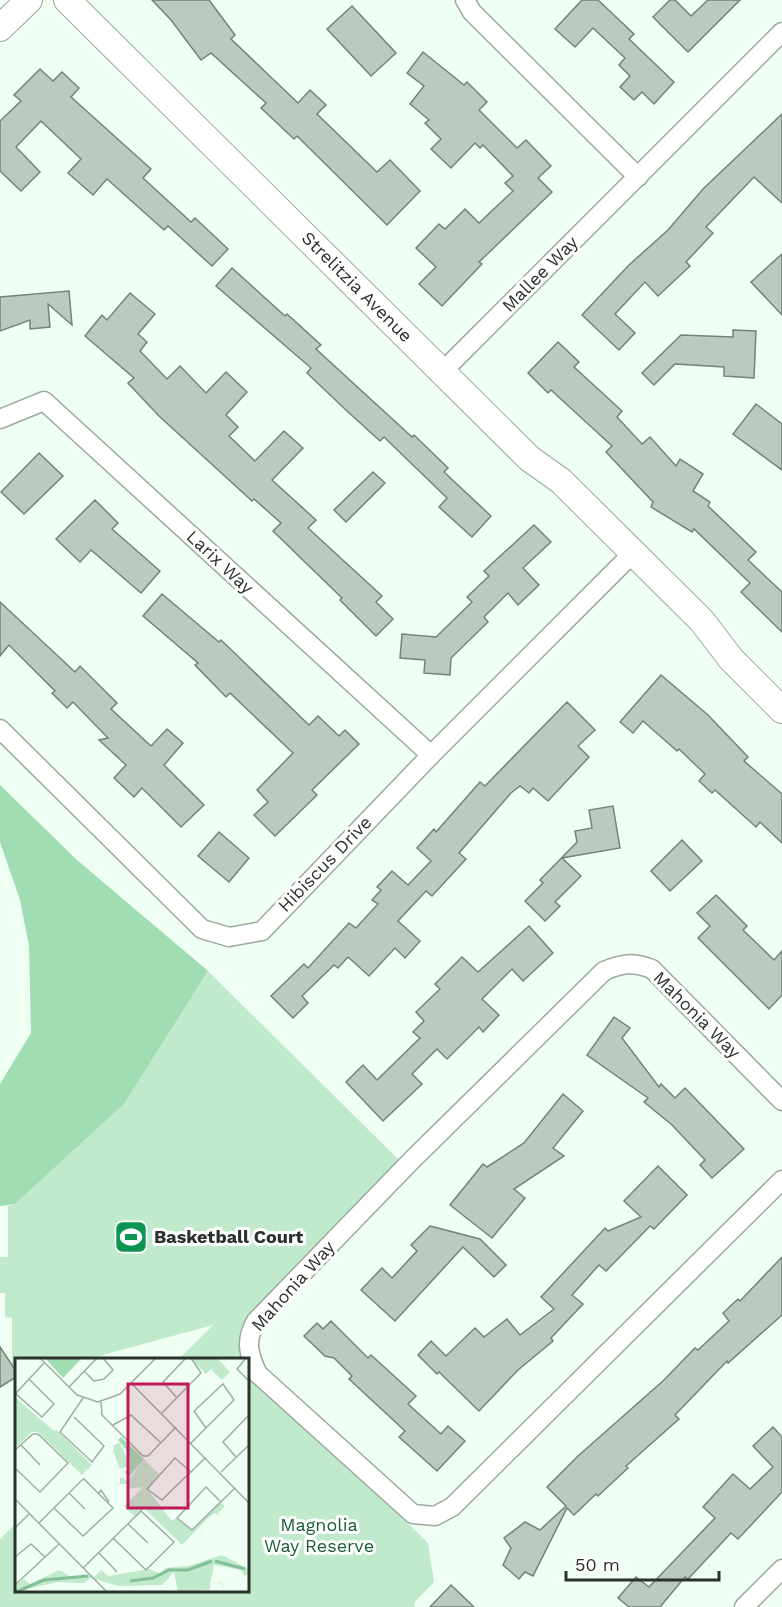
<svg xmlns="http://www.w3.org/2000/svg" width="782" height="1607" font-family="'Work Sans',sans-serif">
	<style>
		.green { fill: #c1eacd }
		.forest { fill: #a0ddb3 }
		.building { fill: #bacabf; stroke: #748378; stroke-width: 1.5 }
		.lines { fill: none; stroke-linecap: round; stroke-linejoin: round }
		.street-casing { stroke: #9baa9f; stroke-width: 21 }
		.secondary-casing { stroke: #9baa9f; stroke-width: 28 }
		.street { stroke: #fff; stroke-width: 18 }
		.secondary { stroke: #fff; stroke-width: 26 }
		.labels { text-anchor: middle; stroke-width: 6; stroke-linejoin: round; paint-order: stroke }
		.street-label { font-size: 18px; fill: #2b312d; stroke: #fff }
		.poi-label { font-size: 18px; font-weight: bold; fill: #2b312d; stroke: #fff; text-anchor: start }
		.park-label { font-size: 18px; fill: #1a5d37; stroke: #fff }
		.inset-river { fill: none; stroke: #84c097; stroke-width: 3 }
		.inset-road { fill: none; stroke: #a1ada4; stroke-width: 1.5 }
		.view { fill: #c2185b; fill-opacity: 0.15; stroke: #c2185b; stroke-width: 3 }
		.inset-edge { fill: none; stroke: #2b312d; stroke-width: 3 }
	</style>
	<rect width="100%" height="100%" fill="#effff3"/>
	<!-- green -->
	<polygon class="green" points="208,971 409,1170 255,1335 258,1374 428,1543 434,1582 414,1603 415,1607 0,1607 0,1539 16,1523 16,1590 248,1590 248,1360 179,1359 213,1325 88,1359 16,1360 16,1365 12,1365 12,1318 5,1317 5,1293 0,1293 0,1257 8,1257 8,1206 15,1204 124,1104"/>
	<!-- forest -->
	<polygon class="forest" points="0,785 77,860 208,971 124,1104 15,1204 0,1206 0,1084 31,1033 29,946 20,900 0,842"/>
	<!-- building -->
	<g class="building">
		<polygon points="152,0 209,0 235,35 231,39 298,103 310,90 326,105 317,114 377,172 390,160 420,191 387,225 297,136 294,139 261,108 266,103 211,53 201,60 171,20"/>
		<polygon points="582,0 598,0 634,34 629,39 674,82 654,104 642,92 634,100 620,87 630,76 619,65 625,58 593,28 575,47 555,29"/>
		<polygon points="670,0 675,0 691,16 708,0 740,0 688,52 653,17"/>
		<polygon points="352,6 396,53 371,76 327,29"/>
		<polygon points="423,52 464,85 467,82 487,102 479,110 517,148 526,140 551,166 538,178 552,192 479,262 482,264 442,306 419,284 436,267 416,248 439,224 445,229 465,209 479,223 513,191 505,183 513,176 483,145 480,148 475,143 451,168 431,149 441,139 425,123 429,120 410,104 424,86 407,73"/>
		<polygon points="40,69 53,81 62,72 79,88 71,97 151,169 143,178 191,222 195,218 228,249 212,266 168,226 164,230 107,179 93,195 68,173 81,159 41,121 16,147 40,172 21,191 0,171 0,121 21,101 14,95"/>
		<polygon points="782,114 782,203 754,177 706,227 713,233 686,262 690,266 658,296 645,282 615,314 635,333 619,350 582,315 629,265 668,230 703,189"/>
		<polygon points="782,254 782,315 751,282"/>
		<polygon points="232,268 285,316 287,314 321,345 316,349 412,437 414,435 448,468 444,472 491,516 472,537 439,507 447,498 384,437 380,441 347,411 307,373 311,368 216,286"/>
		<polygon points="69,291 72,325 48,304 50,327 30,329 30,320 0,331 0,297"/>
		<polygon points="130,293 155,314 138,334 147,342 140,351 167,379 180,366 206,393 226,372 247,392 226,415 238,427 229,436 255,461 284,431 303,448 272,480 316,520 308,528 382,596 376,602 393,619 376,636 340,600 342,598 273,531 281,523 254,499 252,501 159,416 128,383 134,378 85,336 102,315 107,320"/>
		<polygon points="733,330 756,331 754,378 724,376 724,367 675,364 654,385 642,373 681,335 733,337"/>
		<polygon points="558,342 579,362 574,367 622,411 617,417 642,444 650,437 676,466 680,459 703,474 693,491 710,502 708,506 756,552 748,560 782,592 782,632 741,592 750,583 694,529 692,532 651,507 653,502 606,452 612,446 551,390 548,393 528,373"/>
		<polygon points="756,404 782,424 782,470 733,434"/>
		<polygon points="39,453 63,476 24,514 1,492"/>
		<polygon points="373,472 385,483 346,522 334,510"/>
		<polygon points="95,500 118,523 112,529 160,571 141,593 91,550 80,562 56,539"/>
		<polygon points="534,525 551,542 523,568 539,585 518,605 508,593 484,617 488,622 451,658 450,675 424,673 425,660 400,658 402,634 436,637 472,602 467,597 489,576 484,571"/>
		<polygon points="162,594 219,642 221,640 309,725 318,716 339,736 345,730 359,744 312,790 317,795 275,836 254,815 268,802 257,790 293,753 230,693 226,697 195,665 198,663 143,616"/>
		<polygon points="0,602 75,672 80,666 117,703 111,709 151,746 167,729 183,743 164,765 204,805 181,827 142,788 134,797 114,778 126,765 99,740 108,738 73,702 67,708 52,693 55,691 9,645 0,656"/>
		<polygon points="661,675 708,715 748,757 744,761 782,794 782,843 760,822 756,827 715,790 712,793 699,781 705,774 679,749 677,751 643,721 633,733 620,722"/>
		<polygon points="567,702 595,730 578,746 589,757 548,801 533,788 529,793 520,786 511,793 459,853 466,859 432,896 426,891 398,921 420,941 405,958 395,948 369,976 348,957 338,968 334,965 302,996 308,1003 293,1018 271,996 304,964 308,968 349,923 356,928 378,904 372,900 381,890 377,887 392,871 408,885 431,861 417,848 434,829 436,832 480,782 485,786"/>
		<polygon points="613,806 620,848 562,858 581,876 555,902 560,906 545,921 525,901 543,883 540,880 577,842 575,831 592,828 589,810"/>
		<polygon points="219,832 249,858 229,882 198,856"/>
		<polygon points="682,840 702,861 670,891 651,871"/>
		<polygon points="716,895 747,926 743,930 774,960 782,951 782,995 769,1009 698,938 710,926 697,913"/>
		<polygon points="529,926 553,953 523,981 512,969 482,999 499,1015 483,1032 479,1027 447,1059 437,1049 412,1074 422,1084 383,1121 346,1082 363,1065 377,1080 420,1038 413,1032 424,1021 416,1012 440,989 435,984 462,957 478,972"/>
		<polygon points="614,1017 630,1028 622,1038 659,1087 661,1084 675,1098 685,1088 744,1149 712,1178 700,1165 705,1160 672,1125 644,1102 648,1098 587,1055"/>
		<polygon points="563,1094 583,1111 553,1148 564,1156 514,1189 525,1198 492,1238 450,1205 483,1164 487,1167 524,1143"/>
		<polygon points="658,1166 687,1195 654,1229 650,1226 606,1271 599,1265 572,1295 583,1304 551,1338 553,1341 518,1370 479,1411 439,1372 437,1374 418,1355 431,1341 446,1356 475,1328 484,1337 507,1319 520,1335 554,1309 541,1297 605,1228 608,1231 641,1217 624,1201"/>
		<polygon points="430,1226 480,1239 506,1265 494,1277 463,1247 395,1321 361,1290 382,1268 392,1278 417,1251 411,1245"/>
		<polygon points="782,1257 782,1315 728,1363 727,1361 675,1415 679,1419 626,1466 628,1468 598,1496 596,1494 574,1515 567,1508 533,1576 525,1572 519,1579 503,1565 511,1548 504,1538 525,1522 540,1530 566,1506 547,1487 578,1456 664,1380 695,1348 698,1350 729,1321 723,1313 738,1299 740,1301"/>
		<polygon points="331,1321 368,1358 371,1355 416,1396 408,1404 441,1434 448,1426 465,1441 437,1471 399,1437 405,1431 349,1379 352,1376 334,1358 325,1356 304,1336 317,1323 323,1329"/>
		<polygon points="0,1347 16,1371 16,1377 0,1387"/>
		<polygon points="773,1427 782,1437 782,1492 738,1539 731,1533 688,1579 685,1577 660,1607 629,1607 618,1598 636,1577 649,1587 715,1518 703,1507 733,1474 750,1489 773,1467 753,1446"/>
		<polygon points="451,1585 474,1607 430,1607"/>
	</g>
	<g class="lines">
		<defs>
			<g id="street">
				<polyline points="465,0 472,12 638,177"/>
				<polyline points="442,372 782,32"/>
				<polyline points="0,419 44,401 431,755"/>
				<polyline points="0,729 202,929 229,937 262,931 431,755 633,553"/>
				<path d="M782,1101L652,969C633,962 622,963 604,971L412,1160L256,1321C245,1340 248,1354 258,1374L413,1514L435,1516L452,1507L782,1180"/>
				<polyline points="744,1607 782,1569"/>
			</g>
			<g id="secondary">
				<polyline points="67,0 530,459 561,481 702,621 731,659 782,710"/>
				<polyline points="0,28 29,0"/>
			</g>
		</defs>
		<!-- street casing -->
		<use href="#street" class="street-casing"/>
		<!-- secondary casing -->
		<use href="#secondary" class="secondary-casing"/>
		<!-- street -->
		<use href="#street" class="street"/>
		<!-- secondary -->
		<use href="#secondary" class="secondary"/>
	</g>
	<!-- icons -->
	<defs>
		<symbol id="stadium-square" viewBox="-11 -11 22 22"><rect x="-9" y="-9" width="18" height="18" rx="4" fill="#0c9453" stroke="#fff"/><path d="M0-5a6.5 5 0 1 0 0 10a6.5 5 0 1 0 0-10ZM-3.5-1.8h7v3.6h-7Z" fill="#fff"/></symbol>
	</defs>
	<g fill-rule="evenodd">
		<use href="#stadium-square" x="112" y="1218" width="38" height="38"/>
	</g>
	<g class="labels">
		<!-- street labels -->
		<g class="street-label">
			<text transform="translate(540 274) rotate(-45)" y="6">Mallee Way</text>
			<text transform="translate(357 287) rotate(45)" y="6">Strelitzia Avenue</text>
			<text transform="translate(220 562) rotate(43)" y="6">Larix Way</text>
			<text transform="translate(325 864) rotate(-46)" y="6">Hibiscus Drive</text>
			<text transform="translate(697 1015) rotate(45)" y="6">Mahonia Way</text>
			<text transform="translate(293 1286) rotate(-48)" y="6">Mahonia Way</text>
		</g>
		<!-- poi labels -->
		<g class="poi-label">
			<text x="154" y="1243">Basketball Court</text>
		</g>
		<!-- park labels -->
		<g class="park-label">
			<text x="319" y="1531">Magnolia<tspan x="319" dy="21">Way Reserve</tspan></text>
		</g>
	</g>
	<!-- overview -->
	<g transform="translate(15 1358)">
		<rect width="234" height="234" fill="#effff3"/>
		<path d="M175,0H202L215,14L207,22L196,11L191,16ZM0,39L39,73L42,72L77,107L67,117L23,74H17L0,90ZM105,85L113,102L111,109L105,111L98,93L99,87ZM129,101L144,116L133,132L157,163L161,160L177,172L205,143L210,148L203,155L206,158L200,155L192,161L167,187L130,151L119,158L109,148L128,129L114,131L113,126H101L105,125V119L113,123ZM207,197L234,211V216L229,218L226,212L199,207L195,226L207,224V225L209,232L206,225L195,226V232L163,234L159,214L147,227L103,228L76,220L69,225L42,224L0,234V228L9,221L15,226L44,212L58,220L74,216L79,219L86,212L93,218L134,211L146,216L150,210L173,208Z" fill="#c1eacd"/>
		<path d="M30,0H67L48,20ZM106,79L129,101L114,119L110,114L115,106L114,95L103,82Z" fill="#a0ddb3"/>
		<path class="inset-river" d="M200,203L230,211M115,223L138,220L154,212H173L197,203M1,234L29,222L73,218"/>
		<path class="inset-road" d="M25,0L62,37L83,44L105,36L141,0M231,0L222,11L234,23M69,13L79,23L89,21L98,12L88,0M14,21L39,46L27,59L1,36L2,34L29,5M116,25L234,145M54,29L82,0M162,40L148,24L171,0M86,44L87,57L128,98H133L161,69M147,55L186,15L176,0M59,59L89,88L77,104L45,74L68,40M98,67L116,57L145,84M176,85L219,42L208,26L179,53L191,70M6,87L25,107M0,92L18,76H23L53,105L25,134L0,110M221,99L208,84L234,57M176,114L160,100L132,131L147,142L162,127L176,114L190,100V99M206,114L234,87M54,135L70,151M84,135L86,132L94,144M0,141L92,234M205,143L191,129L162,160L177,172L220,130M24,165L67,122L69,121L98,150L68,178L39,150M113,166L133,185M0,170L14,156M84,195L102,214M0,199L16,186L30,199M68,210L121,158L126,153L159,184L131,212L98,180M0,227L44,186"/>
		<path class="view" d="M113,26H173V150H113Z"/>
		<rect width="234" height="234" class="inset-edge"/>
	</g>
	<!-- scale -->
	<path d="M566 1571v9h153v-9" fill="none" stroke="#2b312d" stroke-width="3"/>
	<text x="575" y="1571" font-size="18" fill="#2b312d" stroke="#ffffff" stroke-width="4.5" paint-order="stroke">50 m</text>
</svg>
